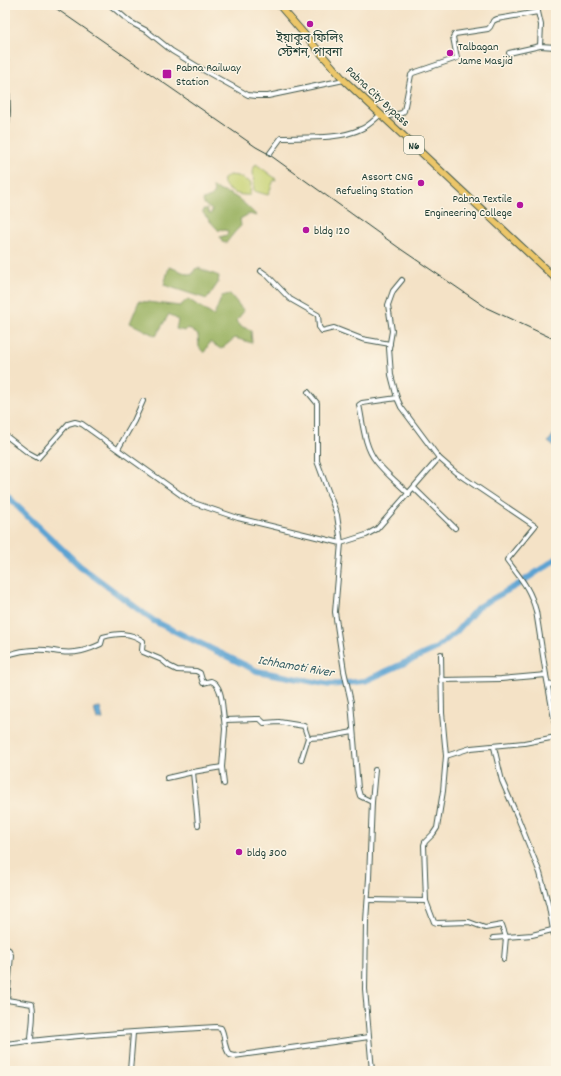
<svg xmlns="http://www.w3.org/2000/svg" width="561" height="1076" font-family="Dekko,'Noto Sans Bengali',sans-serif">
	<style>
		.green { fill: #c6d273; stroke: #728854 }
		.forest { fill: #9cb465; stroke: #5e784c }
		.water { fill: #5ca3d2; stroke: #3e7083 }
		.lines { fill: none; stroke-linecap: round; stroke-linejoin: round }
		.river { stroke: #5ca3d2; stroke-width: 6 }
		.minor-casing { stroke: #3f564a; stroke-width: 6 }
		.secondary-casing { stroke: #3f564a; stroke-width: 8 }
		.trunk-casing { stroke: #3f564a; stroke-width: 8 }
		.minor { stroke: #fff; stroke-width: 4 }
		.secondary { stroke: #f7e8c3; stroke-width: 5.5 }
		.trunk { stroke: #ecc669; stroke-width: 6 }
		.rail { stroke: #1f3d34; stroke-width: 1 }
		.poi-dot { fill: #b5179e; stroke: #fcf5e5; stroke-width: 1.5 }
		.labels { text-anchor: middle; stroke-width: 3; stroke-linejoin: round; paint-order: stroke }
		.shield { fill: #fcf5e5; stroke: #617469; stroke-width: 1 }
		.shield-label { font-size: 11px; font-weight: bold; fill: #1f3d34 }
		.poi-label { font-size: 12px; fill: #1f3d34; stroke: #fcf5e5; text-anchor: start }
		.street-label { font-size: 12px; fill: #1f3d34; stroke: #fcf5e5 }
		.water-label { font-size: 13px; font-style: italic; fill: #315c63; stroke: #fcf5e5 }
	</style>
	<rect width="100%" height="100%" fill="#fcf5e5"/>
	<filter id="ink" filterUnits="userSpaceOnUse"><feTurbulence type="fractalNoise" baseFrequency=".025" numOctaves="2"/><feDisplacementMap in="SourceGraphic" scale="8" xChannelSelector="R" yChannelSelector="G"/><feConvolveMatrix kernelMatrix="1 2 1 2 8 2 1 2 1" color-interpolation-filters="sRGB"/></filter>
	<filter id="wash" filterUnits="userSpaceOnUse"><feTurbulence type="fractalNoise" baseFrequency=".012" numOctaves="4" result="noise"/><feDisplacementMap in="SourceGraphic" scale="16" xChannelSelector="R" yChannelSelector="G"/><feGaussianBlur stdDeviation="0.9" result="paint"/><feColorMatrix in="noise" values="0 0 0 0 0 0 0 0 0 0 0 0 0 0 0 0 0 1.4 0 .05"/><feComposite in="paint" operator="in"/></filter>
	<g filter="url(#wash)">
		<rect width="100%" height="100%" fill="#f4e2c6"/>
		<!-- green -->
		<g class="green">
			<polygon points="256,164 275,178 276,181 274,180 268,195 254,191 253,169"/>
			<path d="M229,175L238,176L251,183L250,195C239,196 225,192 223,180Z"/>
		</g>
		<!-- forest -->
		<g class="forest">
			<path d="M213,187C219,191 224,192 230,194C241,199 249,208 257,216L249,214L240,219L241,226C235,231 231,237 226,243L222,242L220,237L227,235L228,231L220,229L219,231L209,220L203,213V209H207L209,214H211L212,210C208,207 203,205 203,200L211,197L214,194Z"/>
			<path d="M169,267C177,269 185,274 192,275L195,269L198,268L219,276L218,283L207,299L164,285Z"/>
			<polygon points="230,294 244,311 236,321 240,326 251,330 252,343 235,338 221,349 210,342 204,353 199,347 198,335 188,328 185,331 176,329 178,320 169,314 156,336 130,323 139,301 180,306 188,299 214,316 222,296"/>
		</g>
		<!-- water -->
		<g class="water">
			<polygon points="556,431 556,448 548,442"/>
			<polygon points="100,707 103,719 97,720 94,708"/>
		</g>
		<g class="lines">
			<!-- river -->
			<polyline class="river" points="5,493 20,509 80,566 154,621 257,671 330,685 365,681 435,649 456,632 478,607 519,584 556,559"/>
		</g>
	</g>
	<g filter="url(#ink)">
		<g class="lines">
			<defs>
				<g id="minor">
					<polyline points="110,5 130,22 147,31 172,51 205,71 248,95 256,96 268,96 344,80"/>
					<polyline points="538,12 538,5"/>
					<polyline points="509,53 540,46"/>
					<polyline points="385,117 402,113 404,111 411,75 413,73 457,58 453,37 455,34 488,29 490,27 493,21 497,19 538,12 541,25 540,46 556,47"/>
					<path d="M270,153L281,138C306,137 338,140 361,129C369,126 375,119 381,114"/>
					<polyline points="261,271 268,276 290,299 318,315 319,327 322,331 334,328 362,339 390,344"/>
					<path d="M402,280L393,291L388,305L392,331L389,348L391,375L397,398L401,407L439,458L455,472L535,526L507,560C521,579 530,588 536,611L546,675L556,730"/>
					<polyline points="308,392 317,403 317,461 337,515 341,543 335,612 344,671 351,702 358,789 360,796 372,802"/>
					<path d="M397,398L362,403L359,405C363,423 364,446 376,461C385,473 398,483 409,494"/>
					<polyline points="5,435 27,452 38,458 68,424 75,422 82,424 191,502 238,518 341,543 366,535 377,529 439,458"/>
					<polyline points="118,449 134,421 143,401"/>
					<polyline points="414,488 455,528"/>
					<polyline points="441,654 442,713 446,756 443,791 437,828 433,834 425,842 424,845 426,901 434,922 437,923 469,922 485,928 502,925 506,937 504,959"/>
					<path d="M5,656C18,651 32,649 46,650C51,650 56,652 61,652C76,654 88,650 101,644L103,637C118,633 130,632 143,641L142,650L143,652L162,660L169,666L177,670L196,671L200,673L203,683L211,681C223,685 222,708 224,719L226,720L256,719H260L264,723L279,722L304,726L308,738"/>
					<polyline points="441,680 501,679 546,675"/>
					<polyline points="548,685 556,684"/>
					<polyline points="494,747 502,781 518,818 540,873 549,907 556,947"/>
					<polyline points="446,756 471,748 524,743 556,737"/>
					<polyline points="301,760 308,738 326,737 353,732"/>
					<polyline points="193,772 198,825"/>
					<polyline points="167,778 193,772 222,767"/>
					<polyline points="224,784 222,767 225,729 224,719"/>
					<polyline points="368,900 426,901"/>
					<polyline points="493,938 532,935 556,929"/>
					<path d="M5,948L9,950L11,955L7,1000L32,1004C35,1015 31,1029 31,1041"/>
					<path d="M5,1044C75,1035 145,1031 216,1027L221,1028C226,1037 223,1048 230,1055L234,1056L369,1037"/>
					<polyline points="130,1071 133,1033"/>
					<polyline points="372,1071 365,989 366,921 369,878 372,802 375,770"/>
				</g>
				<polyline id="secondary" points="5,58 7,111 5,139"/>
				<polyline id="trunk" points="279,5 344,80 556,279"/>
			</defs>
			<!-- minor casing -->
			<use href="#minor" class="minor-casing"/>
			<!-- secondary casing -->
			<use href="#secondary" class="secondary-casing"/>
			<!-- trunk casing -->
			<use href="#trunk" class="trunk-casing"/>
			<!-- minor -->
			<use href="#minor" class="minor"/>
			<!-- secondary -->
			<use href="#secondary" class="secondary"/>
			<!-- trunk -->
			<use href="#trunk" class="trunk"/>
			<!-- rail -->
			<polyline class="rail" points="51,5 256,147 267,153 402,250 487,308 556,340"/>
		</g>
	</g>
	<!-- markers -->
	<g class="poi-dot">
		<circle cx="310" cy="24" r="4"/>
		<circle cx="450" cy="53" r="4"/>
		<rect x="162" y="69" width="10" height="10" rx="2"/>
		<circle cx="421" cy="183" r="4"/>
		<circle cx="520" cy="205" r="4"/>
		<circle cx="306" cy="230" r="4"/>
		<circle cx="239" cy="852" r="4"/>
	</g>
	<g class="labels">
		<!-- shield labels -->
		<rect class="shield" x="404" y="136" width="20" height="18" rx="3"/>
		<g class="shield-label">
			<text x="414" y="149">N6</text>
		</g>
		<!-- poi labels -->
		<g class="poi-label">
			<text x="310" y="42" text-anchor="middle">ইয়াকুব ফিলিং<tspan x="310" dy="14">স্টেশন, পাবনা</tspan></text>
			<text x="458" y="50">Talbagan<tspan x="458" dy="14">Jame Masjid</tspan></text>
			<text x="176" y="71">Pabna Railway<tspan x="176" dy="14">Station</tspan></text>
			<text x="413" y="180" text-anchor="end">Assort CNG<tspan x="413" dy="14">Refueling Station</tspan></text>
			<text x="512" y="202" text-anchor="end">Pabna Textile<tspan x="512" dy="14">Engineering College</tspan></text>
			<text x="314" y="234">bldg 120</text>
			<text x="247" y="856">bldg 300</text>
		</g>
		<!-- street labels -->
		<g class="street-label">
			<text transform="translate(378 96) rotate(43)" y="4">Pabna City Bypass</text>
		</g>
		<!-- water labels -->
		<g class="water-label">
			<text transform="translate(296 665) rotate(10)" y="5">Ichhamoti River</text>
		</g>
	</g>
	<!-- margin -->
	<rect width="561" height="1076" fill="none" stroke="#fcf5e5" stroke-width="20"/>
</svg>
